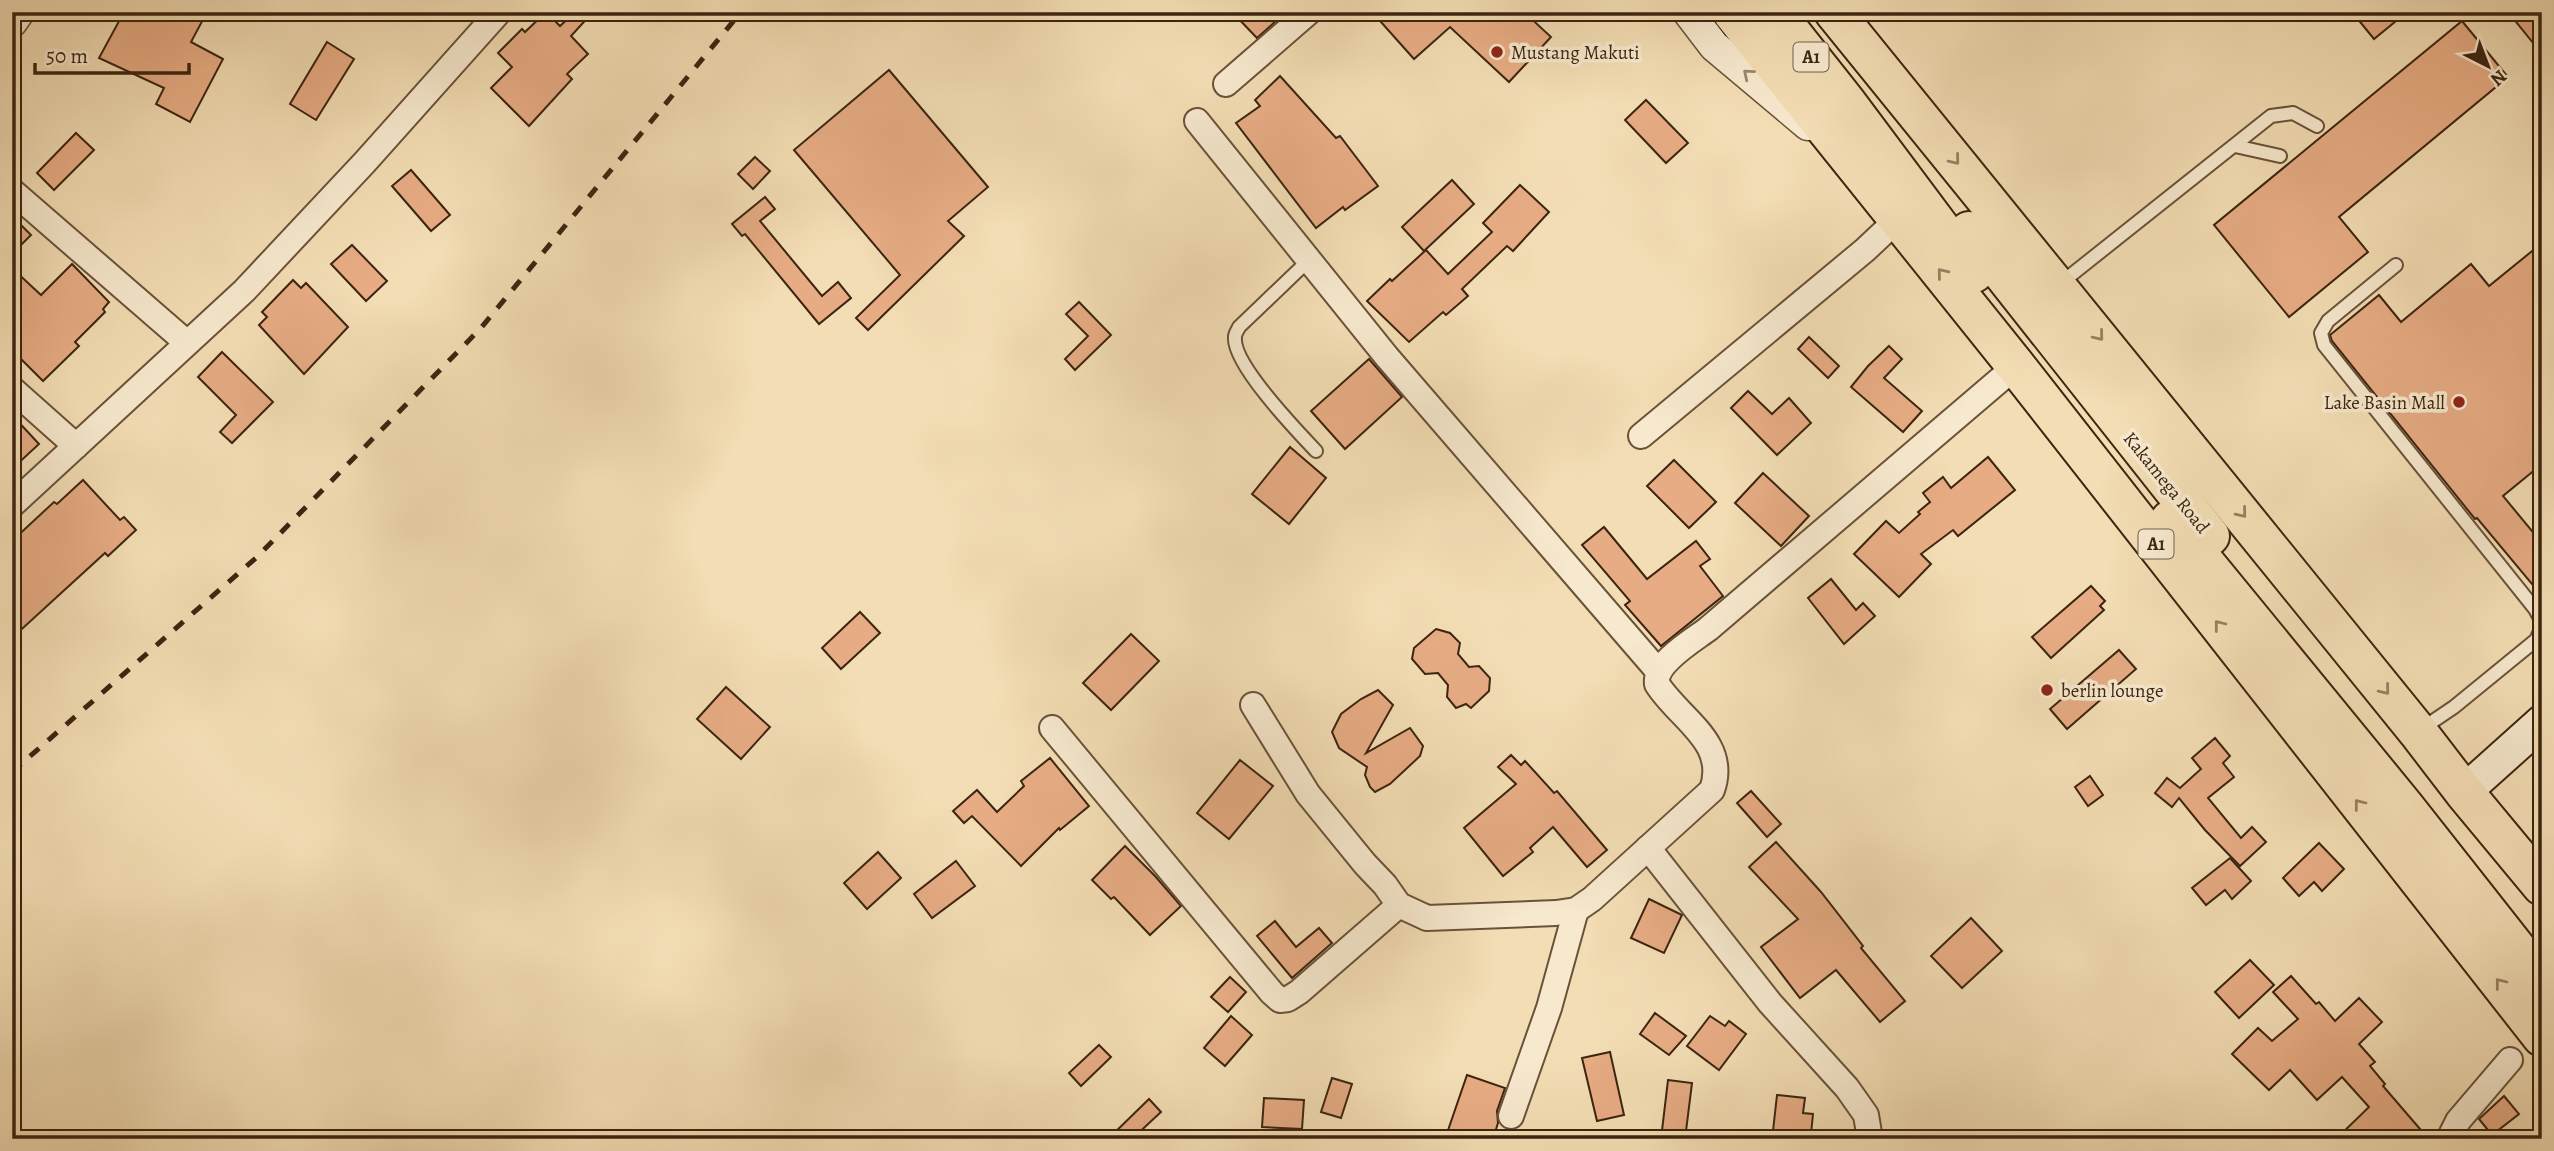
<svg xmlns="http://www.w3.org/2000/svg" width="2554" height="1151" font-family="Alegreya,serif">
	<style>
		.building { fill: #e7ac84; stroke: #3c2410; stroke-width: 2 }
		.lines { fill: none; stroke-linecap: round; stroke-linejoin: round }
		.service-casing { stroke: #6a5239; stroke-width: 16 }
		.minor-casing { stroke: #6a5239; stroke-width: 28 }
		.tertiary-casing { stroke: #6a5239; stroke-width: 33 }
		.secondary-casing { stroke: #3c2410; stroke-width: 37 }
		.trunk-casing { stroke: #3c2410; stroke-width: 42 }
		.service { stroke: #f7e9ce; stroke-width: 12 }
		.minor { stroke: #f7e9ce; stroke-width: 24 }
		.tertiary { stroke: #f7e9ce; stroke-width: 30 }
		.secondary { stroke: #f7e9ce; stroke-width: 33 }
		.trunk { stroke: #f3ddb4; stroke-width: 38 }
		.rail { stroke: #3c2410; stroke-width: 5; stroke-dasharray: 12 12; stroke-linecap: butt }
		.oneway { stroke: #9a866f }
		.oneway2 { stroke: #988062 }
		.poi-dot { fill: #8f2418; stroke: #f7e9ce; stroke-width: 2.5 }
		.labels { text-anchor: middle; stroke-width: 7; stroke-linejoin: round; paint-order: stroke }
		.shield { fill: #f7e9ce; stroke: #745f49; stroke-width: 2 }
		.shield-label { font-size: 18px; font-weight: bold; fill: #3c2410 }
		.poi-label { font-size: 19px; fill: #3c2410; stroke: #f7e9ce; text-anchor: start }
		.street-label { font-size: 19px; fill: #3c2410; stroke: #f7e9ce }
	</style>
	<rect width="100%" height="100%" fill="#f3ddb4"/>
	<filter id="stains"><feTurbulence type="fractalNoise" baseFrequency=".00286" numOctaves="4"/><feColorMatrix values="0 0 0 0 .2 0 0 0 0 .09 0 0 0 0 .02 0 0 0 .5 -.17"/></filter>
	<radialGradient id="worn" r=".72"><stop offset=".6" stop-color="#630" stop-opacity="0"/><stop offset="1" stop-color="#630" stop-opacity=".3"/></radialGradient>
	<!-- building -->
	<g class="building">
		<polygon points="124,12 207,12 191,42 223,59 190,122 156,104 164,88 99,58"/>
		<polygon points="546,12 560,26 575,12 593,12 571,36 588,54 567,74 572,79 529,126 491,88 512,67 498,53 522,29 525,32"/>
		<polygon points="1232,12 1270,12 1277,20 1257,38"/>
		<polygon points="1372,12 1524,12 1551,37 1509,82 1450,27 1414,59"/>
		<polygon points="2352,12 2407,12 2374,39"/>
		<polygon points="2508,12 2542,12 2542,54"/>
		<polygon points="2462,21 2508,77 2339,217 2368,252 2289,317 2214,225"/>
		<polygon points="327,42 354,59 316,120 290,104"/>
		<polygon points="889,70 988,187 948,221 964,236 868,330 856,318 900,275 794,150"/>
		<polygon points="1280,76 1336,138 1340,136 1378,186 1345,210 1343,207 1316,228 1236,123 1260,106 1255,100"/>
		<polygon points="1646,100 1688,143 1666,163 1625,120"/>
		<polygon points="76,133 94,150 54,190 37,173"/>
		<polygon points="755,157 770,171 753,189 738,174"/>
		<polygon points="411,170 450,215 431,231 392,186"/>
		<polygon points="1452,180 1474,204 1424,251 1402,227"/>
		<polygon points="1520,185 1549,212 1513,251 1507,246 1462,289 1468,296 1446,315 1443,312 1409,342 1367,301 1390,279 1392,281 1426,250 1448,274 1492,232 1483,223"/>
		<polygon points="765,197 775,209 760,221 822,296 838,282 851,298 819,324 745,234 742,236 732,224"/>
		<polygon points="12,216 31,235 12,254"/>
		<polygon points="2542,243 2542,464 2503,496 2542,543 2542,596 2477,518 2475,519 2332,341 2330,335 2379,295 2401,322 2471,264 2489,286"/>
		<polygon points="352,245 387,281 366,301 331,264"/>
		<polygon points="72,264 109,302 103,309 105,312 75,342 79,346 43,381 12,350 12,268 41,295"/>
		<polygon points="293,280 301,288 306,283 348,327 304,374 259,325 267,317 262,312"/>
		<polygon points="1079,302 1111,335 1075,370 1065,359 1088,336 1066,314"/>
		<polygon points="1809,337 1839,366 1828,378 1798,349"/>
		<polygon points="1889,346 1902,359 1884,378 1922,411 1903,432 1851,387 1868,366"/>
		<polygon points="222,352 273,402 232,443 220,432 236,415 198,377"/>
		<polygon points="1369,359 1402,397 1345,449 1311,411"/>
		<polygon points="1748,391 1772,414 1789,398 1811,423 1777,455 1731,408"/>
		<polygon points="12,415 39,444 12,469"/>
		<polygon points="1290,447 1326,478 1289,524 1252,494"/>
		<polygon points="1988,457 2015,490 1958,536 1953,530 1921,554 1931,564 1899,597 1854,554 1886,521 1899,533 1920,514 1918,512 1930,502 1923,493 1943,477 1951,488"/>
		<polygon points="1674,460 1716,502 1689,528 1647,486"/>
		<polygon points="1763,473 1809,516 1781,546 1735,503"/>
		<polygon points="83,480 120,520 124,517 136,530 108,556 105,553 12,638 12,541 54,502 57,504"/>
		<polygon points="1604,527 1647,579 1696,541 1710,559 1700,566 1723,596 1661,646 1625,605 1630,601 1582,545"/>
		<polygon points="1831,579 1856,610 1863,603 1875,616 1844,644 1808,598"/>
		<polygon points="2091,586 2105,601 2100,606 2104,610 2051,658 2032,637"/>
		<polygon points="860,612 880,633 841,669 822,648"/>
		<polygon points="1436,629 1450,633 1460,643 1458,654 1469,667 1479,666 1490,678 1489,691 1471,708 1466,704 1456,708 1447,697 1448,685 1438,673 1425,674 1412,659 1414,648"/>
		<polygon points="1131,634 1159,661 1111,710 1083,683"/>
		<polygon points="2119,650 2136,669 2067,729 2050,709"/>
		<polygon points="726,687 770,727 741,759 697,719"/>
		<polygon points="1378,690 1393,705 1366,753 1410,728 1423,746 1420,756 1390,784 1375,792 1370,787 1365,775 1367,767 1339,748 1332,732 1341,714 1361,699"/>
		<polygon points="2215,738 2230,756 2223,763 2234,777 2208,798 2241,838 2252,827 2266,842 2240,866 2205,830 2179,798 2172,807 2155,793 2167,778 2180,788 2201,769 2192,758"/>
		<polygon points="1511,755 1521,765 1525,761 1554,793 1557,791 1607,850 1587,867 1553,827 1530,848 1533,852 1503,876 1464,828 1516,784 1498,767"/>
		<polygon points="1050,758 1089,806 1060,830 1059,828 1021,866 972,816 964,823 953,811 977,790 997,812 1024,786 1021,781"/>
		<polygon points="1240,760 1273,786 1229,839 1197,813"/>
		<polygon points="2090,776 2103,795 2088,806 2075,787"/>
		<polygon points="1751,791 1781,824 1767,837 1737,803"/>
		<polygon points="1776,842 1821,892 1863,946 1861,948 1905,1001 1880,1022 1836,970 1800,998 1761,947 1798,919 1749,867"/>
		<polygon points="2319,843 2344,869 2322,891 2314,882 2299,896 2283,878"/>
		<polygon points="1125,846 1155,876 1181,906 1150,935 1114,897 1111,899 1092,880"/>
		<polygon points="878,852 901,878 867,909 844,883"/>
		<polygon points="2230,858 2251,881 2232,899 2225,890 2206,905 2192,888"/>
		<polygon points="956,861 975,886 932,918 914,894"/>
		<polygon points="1649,899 1682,915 1664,953 1631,938"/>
		<polygon points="1971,918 2002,951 1962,988 1931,956"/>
		<polygon points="1275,921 1296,947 1319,928 1332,943 1292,978 1257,936"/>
		<polygon points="2250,960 2274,985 2239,1018 2215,992"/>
		<polygon points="2291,976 2316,1004 2319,1002 2335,1021 2359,998 2382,1022 2359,1044 2375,1062 2370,1066 2385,1084 2383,1086 2420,1129 2408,1139 2336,1139 2369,1107 2342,1077 2317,1100 2290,1070 2269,1090 2232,1054 2258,1028 2272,1041 2298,1019 2273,992"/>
		<polygon points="1230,977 1246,992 1228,1012 1211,997"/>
		<polygon points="1655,1013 1686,1036 1669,1055 1640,1034"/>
		<polygon points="1231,1016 1252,1035 1225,1066 1204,1048"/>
		<polygon points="1710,1016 1725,1026 1729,1021 1746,1034 1719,1070 1687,1046"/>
		<polygon points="1099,1045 1111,1057 1081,1086 1069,1073"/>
		<polygon points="1610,1052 1624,1115 1597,1121 1582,1058"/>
		<polygon points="1467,1075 1505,1088 1497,1111 1498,1123 1493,1139 1445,1139"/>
		<polygon points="1332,1078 1352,1084 1341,1118 1321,1112"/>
		<polygon points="1668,1080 1692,1083 1685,1139 1661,1139"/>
		<polygon points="1777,1095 1805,1098 1803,1113 1813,1114 1811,1134 1773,1131"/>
		<polygon points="2504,1096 2519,1114 2492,1135 2479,1119"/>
		<polygon points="1264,1098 1304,1100 1302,1129 1262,1127"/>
		<polygon points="1149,1099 1161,1112 1132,1139 1108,1139"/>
	</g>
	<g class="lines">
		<defs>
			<g id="service">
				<polyline points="2235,146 2280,156"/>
				<path d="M1309,260L1239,327C1238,330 1235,333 1235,337C1232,363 1297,431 1316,451"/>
				<polyline points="2396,265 2328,321 2321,333 2324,345 2535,609 2542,622"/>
				<polyline points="2061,283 2271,116 2293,113 2317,126"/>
				<polyline points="2420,730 2454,707 2536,640 2542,627"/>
			</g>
			<g id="minor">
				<polyline points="1226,84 1309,12"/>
				<polyline points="1197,121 1387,357 1658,671"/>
				<polyline points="12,191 186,342"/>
				<polyline points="12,389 76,446"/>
				<polyline points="1641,436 1865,250 1898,219"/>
				<polyline points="12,505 244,291 365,162 499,12"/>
				<path d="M1253,705L1308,794L1365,864L1385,885L1399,905L1427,918L1556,913L1576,910L1592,899L1712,790C1729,742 1679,719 1657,684C1654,663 1692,641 1708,629L2016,366"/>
				<polyline points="1052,728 1272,993 1280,1000 1288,999 1299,992 1399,905"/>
				<polyline points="1648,848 1770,1003 1847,1088 1866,1115 1869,1133 1868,1139"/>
				<polyline points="1511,1116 1549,1008 1576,910"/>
				<polyline points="2449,1139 2458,1121 2510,1060"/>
			</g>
			<g id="tertiary">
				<polyline points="1688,12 1714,46 1808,125"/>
				<polyline points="12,22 19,12"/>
			</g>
			<polyline id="secondary" points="2464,792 2542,722"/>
			<g id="trunk">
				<polyline points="1732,12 2016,366 2542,1037"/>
				<polyline points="1775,12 1847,103 1974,273"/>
				<polyline points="1834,12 2418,732 2464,792 2542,886"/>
				<polyline points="1969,231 2210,536"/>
				<polyline points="2170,520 2405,807 2542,981"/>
			</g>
		</defs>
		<!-- service casing -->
		<use href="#service" class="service-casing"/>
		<!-- minor casing -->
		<use href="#minor" class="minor-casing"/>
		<!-- tertiary casing -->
		<use href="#tertiary" class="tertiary-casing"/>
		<!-- secondary casing -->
		<use href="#secondary" class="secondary-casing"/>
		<!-- trunk casing -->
		<use href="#trunk" class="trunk-casing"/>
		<!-- service -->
		<use href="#service" class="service"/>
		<!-- minor -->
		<use href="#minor" class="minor"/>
		<!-- tertiary -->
		<use href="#tertiary" class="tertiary"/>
		<!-- secondary -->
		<use href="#secondary" class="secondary"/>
		<!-- trunk -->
		<use href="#trunk" class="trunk"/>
		<!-- rail -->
		<polyline class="rail" points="12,772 257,557 481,328 741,12"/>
	</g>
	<!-- one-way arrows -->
	<defs><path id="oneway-chevron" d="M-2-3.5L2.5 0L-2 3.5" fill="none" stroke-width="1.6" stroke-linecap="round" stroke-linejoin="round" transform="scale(1.75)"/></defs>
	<use class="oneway" href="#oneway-chevron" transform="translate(1748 74) rotate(-140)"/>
	<g class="oneway2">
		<use href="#oneway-chevron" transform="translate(1955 160) rotate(51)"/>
		<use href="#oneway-chevron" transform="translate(1942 273) rotate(-129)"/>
		<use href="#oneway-chevron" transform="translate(2099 336) rotate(51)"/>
		<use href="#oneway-chevron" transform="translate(2242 513) rotate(51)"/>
		<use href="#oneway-chevron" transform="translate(2219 625) rotate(-128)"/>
		<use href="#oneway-chevron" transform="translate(2385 690) rotate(51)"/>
		<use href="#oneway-chevron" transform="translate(2359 804) rotate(-128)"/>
		<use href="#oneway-chevron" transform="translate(2500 983) rotate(-128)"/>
	</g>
	<!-- markers -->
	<g class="poi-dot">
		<circle cx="1497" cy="52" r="7"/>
		<circle cx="2459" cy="402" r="7"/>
		<circle cx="2047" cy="690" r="7"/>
	</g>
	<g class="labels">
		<!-- shield labels -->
		<g class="shield">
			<rect x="1793.5" y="42.5" width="35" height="29" rx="5"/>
			<rect x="2138.5" y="529.5" width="35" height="29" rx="5"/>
		</g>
		<g class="shield-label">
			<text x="1811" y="63">A1</text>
			<text x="2156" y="550">A1</text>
		</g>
		<!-- poi labels -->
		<g class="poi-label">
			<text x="1511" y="59">Mustang Makuti</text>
			<text x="2445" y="409" text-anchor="end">Lake Basin Mall</text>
			<text x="2061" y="697">berlin lounge</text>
		</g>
		<!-- street labels -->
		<g class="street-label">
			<text transform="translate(2167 482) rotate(51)" y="7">Kakamega Road</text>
		</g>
	</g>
	<!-- margin -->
	<rect width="2554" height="1151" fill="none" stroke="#f3ddb4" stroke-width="42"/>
	<rect x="14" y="14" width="2526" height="1123" fill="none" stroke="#3c2410" stroke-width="3.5"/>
	<rect x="21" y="21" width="2512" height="1109" fill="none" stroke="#3c2410" stroke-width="2"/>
	<!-- north arrow -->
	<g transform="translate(2488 66) rotate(138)" stroke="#f7e9ce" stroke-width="5" paint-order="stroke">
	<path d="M0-5L12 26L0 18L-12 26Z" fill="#3c2410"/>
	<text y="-10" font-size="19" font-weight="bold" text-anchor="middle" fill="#3c2410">N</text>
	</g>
	<!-- scale -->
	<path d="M35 63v10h154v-10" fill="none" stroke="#3c2410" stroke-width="3.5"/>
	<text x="46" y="63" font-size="21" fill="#3c2410" stroke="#f7e9ce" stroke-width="5" paint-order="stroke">50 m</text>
	<rect width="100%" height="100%" filter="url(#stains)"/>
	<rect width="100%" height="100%" fill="url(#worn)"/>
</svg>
